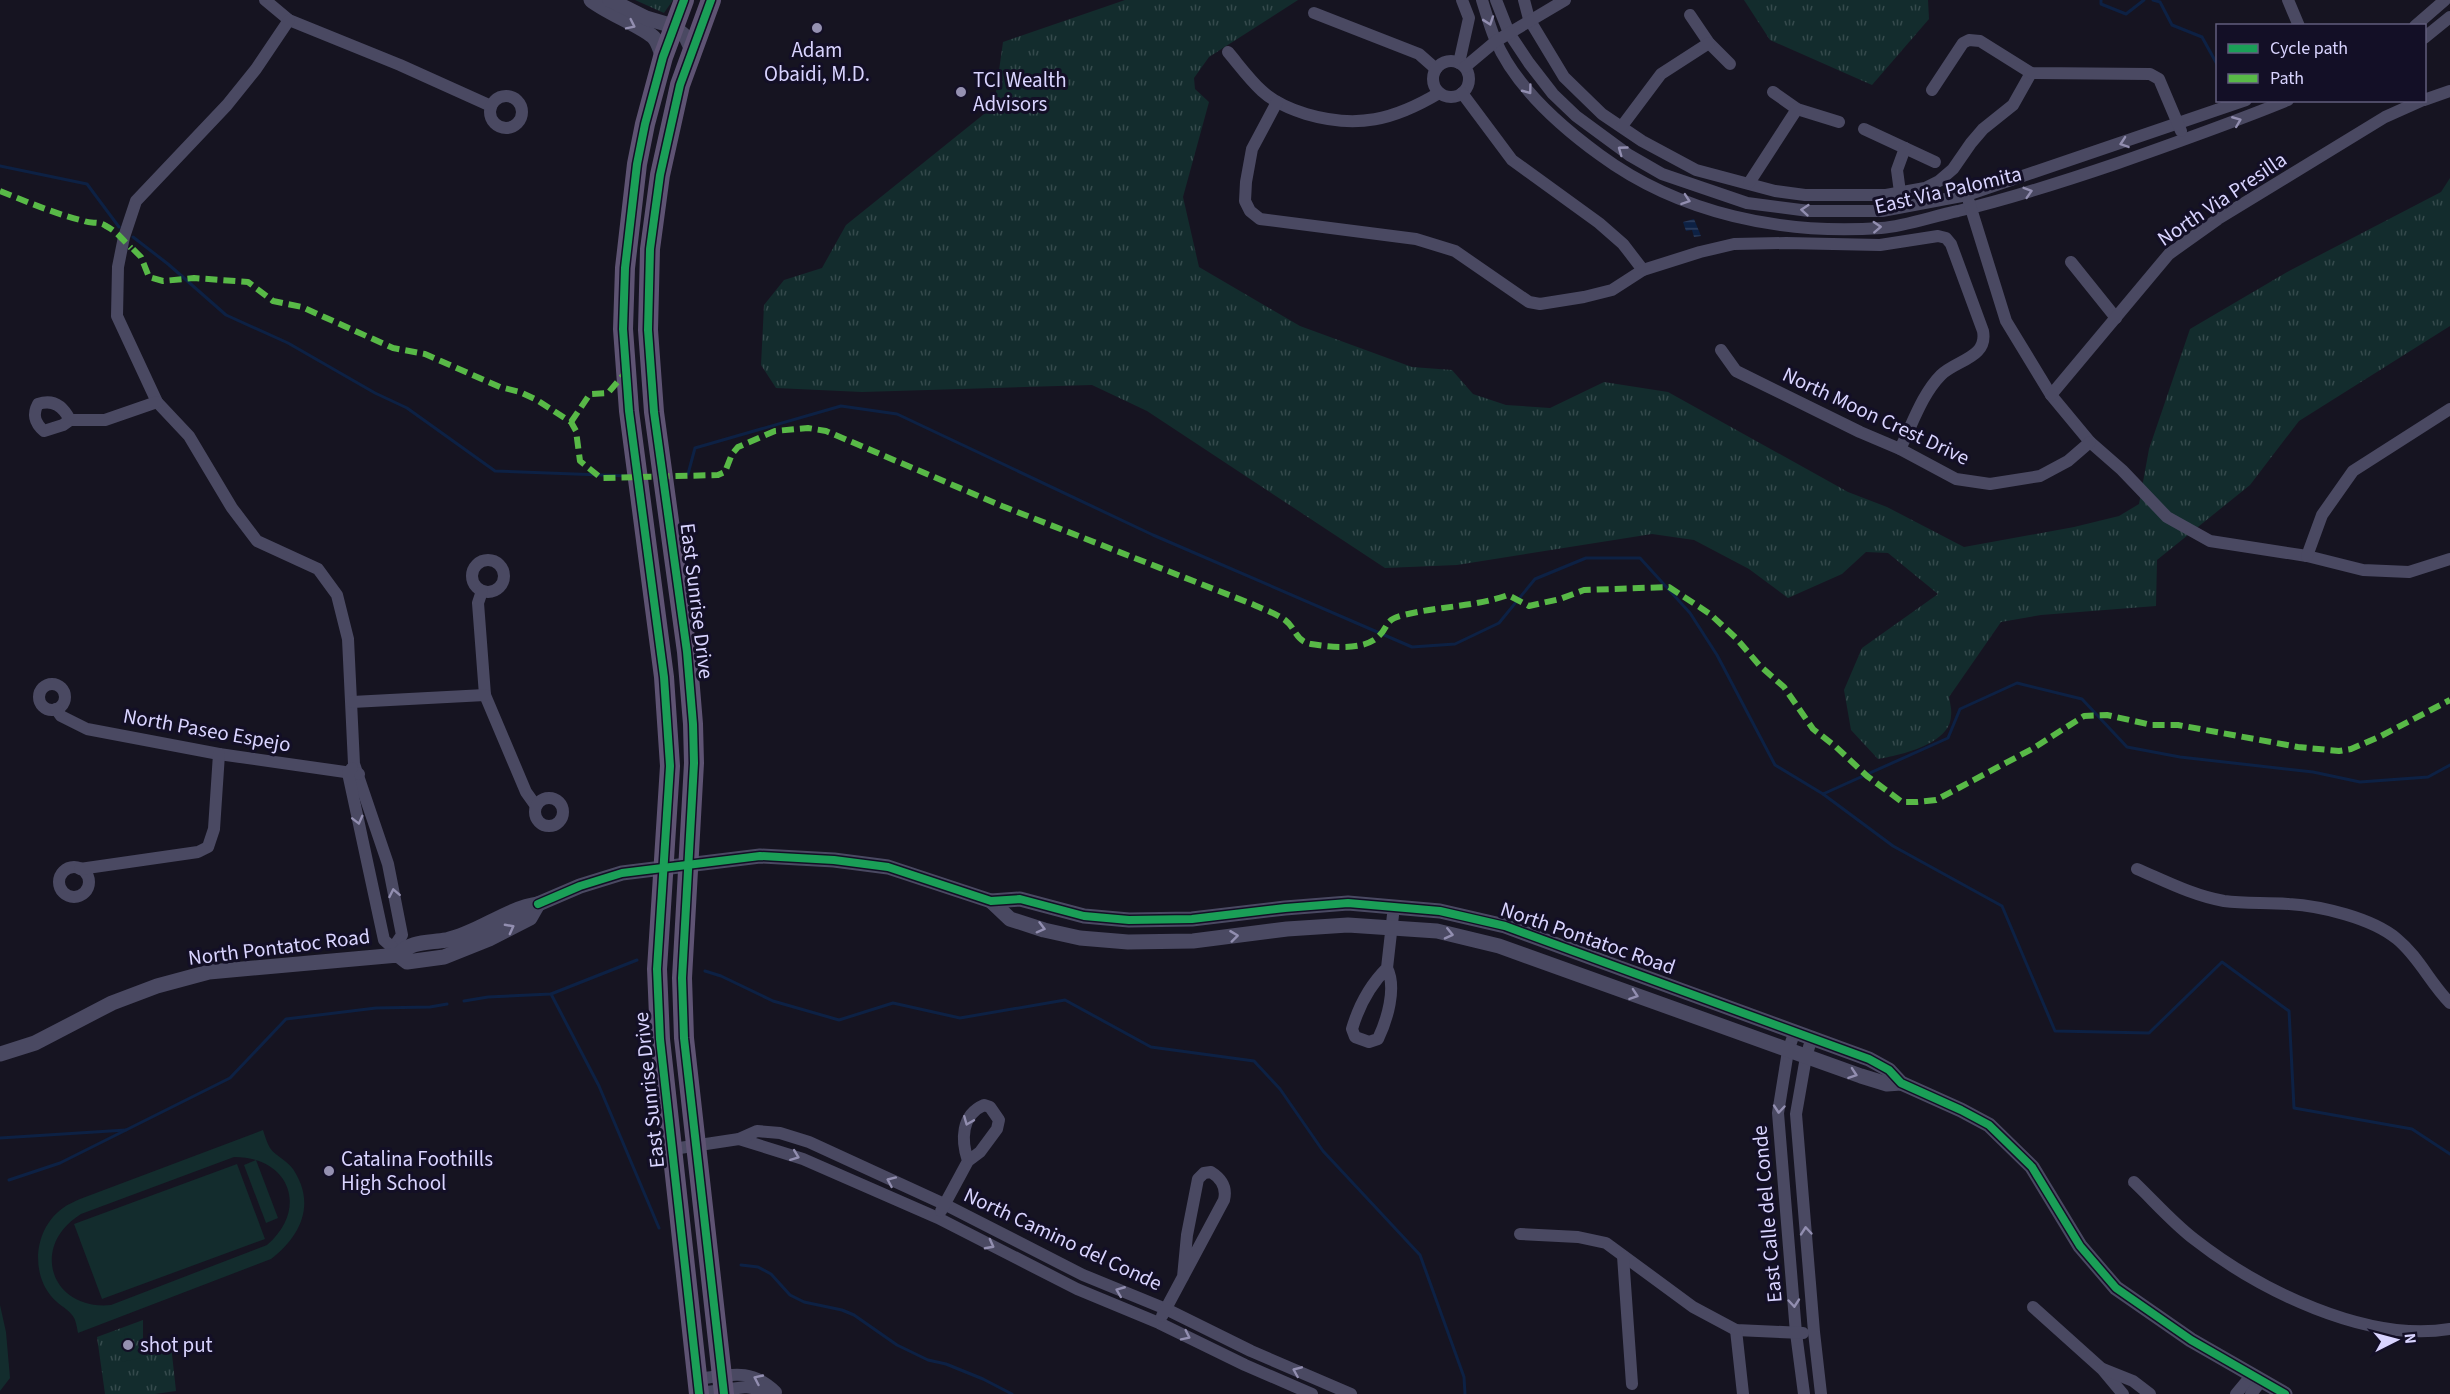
<svg xmlns="http://www.w3.org/2000/svg" width="2450" height="1394" font-family="'Source Sans 3',sans-serif">
	<style>
		.grass { fill: url(#grass-tufts) }
		.pitch { fill: #132c2d; fill-rule: evenodd }
		.water { fill: url(#water-rules) }
		.lines { fill: none; stroke-linecap: round; stroke-linejoin: round }
		.stream { stroke: #0d2144; stroke-width: 3 }
		.minor { stroke: #4a4962; stroke-width: 12 }
		.tertiary { stroke: #4a4962; stroke-width: 15 }
		.primary { stroke: #5e5373; stroke-width: 20 }
		.quiet { stroke: #58b947; stroke-width: 6; stroke-dasharray: 12 6; stroke-linecap: butt }
		.cycleway-casing { stroke: #130f26; stroke-width: 11 }
		.cycleway { stroke: #1a9f57; stroke-width: 8 }
		.oneway { stroke: #928eb0 }
		.poi-dot { fill: #9591b1; stroke: #130f26; stroke-width: 2 }
		.labels { text-anchor: middle; stroke-width: 6; stroke-linejoin: round; paint-order: stroke }
		.poi-label { font-size: 21px; fill: #d9d4ff; stroke: #130f26; text-anchor: start }
		.street-label { font-size: 21px; fill: #d9d4ff; stroke: #130f26 }
	</style>
	<defs>
		<pattern id="grass-tufts" width="24" height="20" patternUnits="userSpaceOnUse" patternTransform="scale(1.5)"><rect width="24" height="20" fill="#132c2d"/><path d="M3 7l-1-3M5 7V3M7 7l1-3M15 17l-1-3M17 17v-4M19 17l1-3" fill="none" stroke="#354a4c"/></pattern>
		<pattern id="water-rules" width="6" height="5" patternUnits="userSpaceOnUse" patternTransform="scale(1.5)"><rect width="6" height="5" fill="#0d2144"/><path d="M0 2.5h6" fill="none" stroke="#304060"/></pattern>
	</defs>
	<rect width="100%" height="100%" fill="#161421"/>
	<!-- grass -->
	<g class="grass">
		<polygon points="635,0 673,0 664,13"/>
		<path d="M1125,0H1298L1209,57L1194,78L1195,89L1209,102L1183,197L1199,267L1300,326L1412,367L1452,370L1473,394L1506,405L1550,408L1604,382L1668,392L1848,492L1887,507L1964,547L2074,527L2119,516L2139,504L2149,449L2190,329L2289,271L2441,192L2450,178V326L2299,421L2250,485L2157,560L2156,606L2041,615L2001,622L1949,697C1950,703 1952,710 1951,716C1950,744 1901,755 1878,759L1851,730L1844,690L1862,648L1938,594L1888,553L1866,552L1842,574L1788,598L1749,569L1694,540L1652,534L1457,565L1385,568L1147,411L1092,385L862,392L776,388L761,365L764,305L784,280L822,268L846,225L994,106L1003,42Z"/>
		<polygon points="1744,0 1928,0 1929,19 1872,85 1770,40"/>
		<polygon points="143,1320 143,1348 171,1345 176,1391 155,1394 105,1394 97,1337"/>
	</g>
	<!-- pitch -->
	<g class="pitch">
		<path d="M263,1130C265,1136 267,1143 270,1148C276,1157 290,1161 296,1174C315,1207 299,1238 271,1259L78,1333C77,1328 76,1319 72,1315C67,1308 57,1304 51,1296C30,1270 35,1228 63,1208C68,1204 74,1202 80,1199ZM234,1157C290,1157 309,1209 267,1245L111,1305C51,1311 29,1246 81,1214Z"/>
		<polygon points="256,1160 278,1218 266,1223 244,1165"/>
		<polygon points="237,1164 265,1239 102,1299 74,1224"/>
		<polygon points="0,1305 6,1332 10,1378 0,1391"/>
		<polygon points="125,1332 141,1358 121,1362"/>
	</g>
	<!-- water -->
	<polygon class="water" points="1694,219 1701,236 1694,237 1692,230 1686,231 1683,222"/>
	<g class="lines">
		<!-- stream -->
		<g class="stream">
			<polyline points="2101,0 2101,4 2126,14 2144,0"/>
			<polyline points="2153,0 2160,2 2172,25 2202,37 2218,66"/>
			<polyline points="0,166 87,184 119,227"/>
			<polyline points="133,237 168,264 226,315 288,343 375,393 407,408 495,471 628,476"/>
			<polyline points="688,474 695,448 841,406 897,414 1153,535 1412,647 1455,644 1499,623 1535,579 1586,558 1640,558 1690,613 1717,655 1775,765 1823,794 1948,738 1960,709 2017,683 2082,699 2127,747 2180,757 2313,772 2360,782 2428,777 2450,765"/>
			<polyline points="1823,794 1893,846 2002,906 2055,1031 2149,1033 2222,962 2289,1011 2294,1108 2412,1129 2450,1154"/>
			<polyline points="705,971 721,976 773,1001 839,1020 893,1003 960,1018 1065,1000 1151,1047 1254,1061 1280,1089 1323,1151 1420,1255 1464,1377 1465,1394"/>
			<polyline points="551,994 599,1086 659,1228"/>
			<polyline points="464,1001 488,997 551,994 637,960"/>
			<polyline points="0,1138 126,1130"/>
			<polyline points="9,1180 60,1163 230,1078 286,1019 376,1008 430,1007 447,1004"/>
			<polyline points="741,1265 758,1267 771,1274 790,1295 804,1302 842,1310 854,1315 897,1345 928,1360 946,1364 983,1379 1012,1394"/>
		</g>
		<!-- minor -->
		<g class="minor">
			<polyline points="265,0 289,20 400,65 491,106"/>
			<path d="M1482,0C1486,13 1490,27 1495,39C1515,87 1560,126 1600,155C1680,214 1783,235 1881,228C1907,226 1933,216 1958,211C2013,198 2065,181 2118,163C2175,143 2232,123 2288,100"/>
			<polyline points="1496,0 1509,33 1529,63 1553,94 1576,116 1629,155 1662,174 1747,203 1809,211 1882,211 1967,195 2246,100"/>
			<polyline points="1524,0 1529,19 1564,77 1602,114 1642,141 1696,170 1775,191 1805,195 1886,195 1925,188 1939,181 1953,169 1971,143 1983,129 2013,105 2031,73"/>
			<polyline points="2288,0 2299,26"/>
			<polyline points="1314,13 1419,54 1436,69"/>
			<polyline points="1690,15 1709,43 1730,64"/>
			<polyline points="289,20 256,69 227,105 136,201 124,237 118,267 117,316 157,402 189,436 232,508 257,541 318,569 337,595 348,639 354,764 388,864 402,935 393,948"/>
			<polyline points="2415,26 2445,0"/>
			<polyline points="2424,38 2450,17"/>
			<path d="M1228,52C1239,65 1249,79 1262,91C1274,102 1290,109 1306,114C1357,129 1394,120 1439,93"/>
			<circle cx="1451" cy="79" r="18"/>
			<polyline points="1459,63 1469,18 1462,0"/>
			<polyline points="1465,67 1496,41 1565,0"/>
			<polyline points="1932,90 1963,43 1969,40 1980,41 2031,73 2150,74 2159,79 2181,131"/>
			<polyline points="1773,92 1797,109 1839,122"/>
			<polyline points="1462,93 1512,160 1599,223 1623,244 1643,270"/>
			<circle cx="506" cy="112" r="16"/>
			<polyline points="2424,100 2450,91"/>
			<path d="M1277,102L1252,149L1246,182L1245,201L1250,211L1260,219L1416,239L1455,251L1529,302L1540,304L1584,297L1612,290L1643,270L1700,252L1734,244L1786,243L1880,245L1938,236L1946,238L1951,244L1983,331C1988,358 1956,360 1941,375C1922,394 1912,425 1900,449"/>
			<polyline points="1622,126 1661,74 1709,43"/>
			<polyline points="1864,129 1935,162"/>
			<polyline points="1749,183 1797,109"/>
			<polyline points="1900,192 1897,170 1905,148"/>
			<polyline points="1969,202 2006,321 2051,395 2090,442 2122,470 2167,517 2210,541 2307,556 2363,570 2409,572 2450,559"/>
			<polyline points="2071,262 2116,318"/>
			<polyline points="1721,350 1736,371 1860,432 1900,449 1956,479 1990,484 2040,476 2068,461 2090,442"/>
			<polyline points="2051,395 2169,254 2218,219 2385,117 2423,100"/>
			<path d="M70,420C63,406 53,399 38,404C32,415 35,423 44,431L63,425L70,420H105L157,402"/>
			<polyline points="2307,556 2322,515 2353,471 2450,409"/>
			<circle cx="488" cy="576" r="16"/>
			<polyline points="482,591 478,603 485,695 526,792 536,806"/>
			<circle cx="52" cy="697" r="13"/>
			<polyline points="352,702 485,695"/>
			<polyline points="56,709 61,716 87,729 219,754 359,774"/>
			<polyline points="352,768 348,773 384,940 393,948 394,955"/>
			<circle cx="549" cy="812" r="14"/>
			<circle cx="74" cy="882" r="15"/>
			<polyline points="80,869 198,852 208,847 214,829 219,754"/>
			<path d="M2137,869C2165,881 2194,896 2224,901C2246,904 2267,902 2289,904C2321,906 2372,918 2397,939C2419,957 2430,983 2450,1003"/>
			<path d="M1387,968C1369,986 1359,1005 1352,1029L1355,1037L1369,1042L1378,1039C1387,1020 1397,988 1387,968L1394,906"/>
			<polyline points="1795,1031 1788,1051 1778,1113 1796,1333 1804,1394"/>
			<polyline points="1812,1037 1806,1057 1796,1114 1814,1332 1821,1394"/>
			<polyline points="739,1139 803,1159 938,1218 1077,1289 1159,1323 1245,1365 1312,1394"/>
			<polyline points="673,1149 739,1139 757,1131 780,1133 809,1142 944,1204 1083,1275 1166,1309 1251,1351 1351,1394"/>
			<path d="M2134,1182C2154,1201 2172,1222 2194,1239C2259,1290 2366,1343 2450,1329"/>
			<path d="M941,1211L968,1161L980,1152L997,1129L999,1120L990,1107L984,1105C961,1115 961,1140 968,1161"/>
			<polyline points="1520,1234 1578,1237 1606,1243 1693,1307 1736,1330 1803,1333"/>
			<polyline points="1623,1256 1632,1384"/>
			<polyline points="2033,1307 2102,1369 2123,1394"/>
			<path d="M1162,1316L1224,1200C1227,1188 1222,1179 1211,1172L1204,1173L1198,1179L1187,1235L1183,1277"/>
			<polyline points="1736,1330 1743,1394"/>
			<polyline points="2103,1369 2133,1381 2150,1394"/>
			<path d="M697,1379C730,1375 750,1367 776,1392L746,1387L699,1393"/>
			<polyline points="2236,1394 2251,1376"/>
			<polyline points="2251,1394 2261,1381"/>
		</g>
		<!-- tertiary -->
		<g class="tertiary">
			<path d="M591,0C605,12 648,29 655,39C659,44 660,51 663,57"/>
			<polyline points="610,0 646,18 673,26 686,37 692,50"/>
			<polyline points="991,901 1010,919 1044,930 1080,938 1128,942 1193,941 1287,929 1348,925 1437,931 1499,946 1861,1076 1887,1084 1901,1083"/>
			<polyline points="538,904 580,886 622,873 760,856 834,860 888,867 991,901 1020,899 1084,916 1129,920 1192,919 1285,908 1348,903 1440,911 1505,926 1869,1059 1889,1070 1901,1083 1961,1110 1989,1125 2032,1167 2080,1246 2116,1288 2191,1340 2285,1394"/>
			<path d="M0,1054L35,1043L112,1003L157,986L209,972L398,955C410,941 428,943 446,940C479,933 505,909 538,904L530,918L489,939L444,957L407,962L398,955"/>
		</g>
		<!-- primary -->
		<g class="primary">
			<polyline points="684,0 663,57 645,124 637,164 625,268 623,329 629,411 664,677 670,766 657,969 660,1039 699,1394"/>
			<polyline points="711,0 680,85 660,175 650,249 648,330 654,412 687,652 693,724 694,763 682,978 684,1038 724,1394"/>
		</g>
		<!-- quiet -->
		<g class="quiet">
			<path d="M0,191C28,202 55,214 84,221C92,224 99,221 106,226C116,231 123,240 131,248"/>
			<path d="M133,249L141,257L149,277L163,281L194,278L248,282L273,301L302,307L393,348L425,354L500,387L520,392L537,400L571,422L576,431L580,461L601,478L718,475L725,472L732,454L738,447L775,431L808,428L826,431L1002,506L1252,604C1263,609 1275,613 1285,620C1296,628 1295,641 1311,644C1329,647 1363,651 1378,637C1390,626 1383,620 1404,615C1439,606 1475,607 1508,595L1529,606L1560,599L1584,590L1669,587L1710,614L1736,638L1760,666L1784,687L1813,729L1835,746L1867,776L1902,802H1917L1936,800L2032,749L2084,716L2107,715L2152,725H2178L2298,747L2339,751L2351,749L2381,736L2450,700"/>
			<polyline points="571,422 590,394 608,393 626,372"/>
		</g>
		<defs>
			<g id="cycleway">
				<polyline points="684,0 663,57 645,124 637,164 625,268 623,329 629,411 664,677 670,766 657,969 660,1039 699,1394"/>
				<polyline points="711,0 680,85 660,175 650,249 648,330 654,412 687,652 693,724 694,763 682,978 684,1038 724,1394"/>
				<polyline points="538,904 580,886 622,873 760,856 834,860 888,867 991,901 1020,899 1084,916 1129,920 1192,919 1285,908 1348,903 1440,911 1505,926 1869,1059 1889,1070 1901,1083 1961,1110 1989,1125 2032,1167 2080,1246 2116,1288 2191,1340 2285,1394"/>
			</g>
		</defs>
		<!-- cycleway casing -->
		<use href="#cycleway" class="cycleway-casing"/>
		<!-- cycleway -->
		<use href="#cycleway" class="cycleway"/>
	</g>
	<!-- one-way arrows -->
	<defs><path id="oneway-chevron" d="M-2-3.5L2.5 0L-2 3.5" fill="none" stroke-width="1.6" stroke-linecap="round" stroke-linejoin="round" transform="scale(1.5)"/></defs>
	<g class="oneway">
		<use href="#oneway-chevron" transform="translate(1489 21) rotate(71)"/>
		<use href="#oneway-chevron" transform="translate(631 25) rotate(26)"/>
		<use href="#oneway-chevron" transform="translate(1528 90) rotate(53)"/>
		<use href="#oneway-chevron" transform="translate(2237 121) rotate(-22)"/>
		<use href="#oneway-chevron" transform="translate(2124 143) rotate(161)"/>
		<use href="#oneway-chevron" transform="translate(1622 150) rotate(-144)"/>
		<use href="#oneway-chevron" transform="translate(2028 192) rotate(-17)"/>
		<use href="#oneway-chevron" transform="translate(1686 200) rotate(19)"/>
		<use href="#oneway-chevron" transform="translate(1805 210) rotate(-175)"/>
		<use href="#oneway-chevron" transform="translate(1877 227) rotate(-3)"/>
		<use href="#oneway-chevron" transform="translate(358 820) rotate(76)"/>
		<use href="#oneway-chevron" transform="translate(394 893) rotate(-101)"/>
		<use href="#oneway-chevron" transform="translate(510 928) rotate(-28)"/>
		<use href="#oneway-chevron" transform="translate(1041 928) rotate(15)"/>
		<use href="#oneway-chevron" transform="translate(1449 934) rotate(13)"/>
		<use href="#oneway-chevron" transform="translate(1234 936) rotate(-7)"/>
		<use href="#oneway-chevron" transform="translate(1634 995) rotate(19)"/>
		<use href="#oneway-chevron" transform="translate(1853 1074) rotate(19)"/>
		<use href="#oneway-chevron" transform="translate(1779 1109) rotate(95)"/>
		<use href="#oneway-chevron" transform="translate(968 1121) rotate(112)"/>
		<use href="#oneway-chevron" transform="translate(795 1156) rotate(21)"/>
		<use href="#oneway-chevron" transform="translate(891 1181) rotate(-156)"/>
		<use href="#oneway-chevron" transform="translate(1806 1231) rotate(-95)"/>
		<use href="#oneway-chevron" transform="translate(990 1245) rotate(28)"/>
		<use href="#oneway-chevron" transform="translate(1120 1291) rotate(-158)"/>
		<use href="#oneway-chevron" transform="translate(1794 1303) rotate(85)"/>
		<use href="#oneway-chevron" transform="translate(1186 1336) rotate(26)"/>
		<use href="#oneway-chevron" transform="translate(1297 1371) rotate(-157)"/>
		<use href="#oneway-chevron" transform="translate(758 1379) rotate(-155)"/>
	</g>
	<!-- markers -->
	<g class="poi-dot">
		<circle cx="817" cy="28" r="6"/>
		<circle cx="961" cy="92" r="6"/>
		<circle cx="329" cy="1171" r="6"/>
		<circle cx="128" cy="1345" r="6"/>
	</g>
	<g class="labels">
		<!-- poi labels -->
		<g class="poi-label">
			<text x="817" y="57" text-anchor="middle">Adam<tspan x="817" dy="24">Obaidi, M.D.</tspan></text>
			<text x="973" y="87">TCI Wealth<tspan x="973" dy="24">Advisors</tspan></text>
			<text x="341" y="1166">Catalina Foothills<tspan x="341" dy="24">High School</tspan></text>
			<text x="140" y="1352">shot put</text>
		</g>
		<!-- street labels -->
		<g class="street-label">
			<text transform="translate(1948 190) rotate(-13)" y="7">East Via Palomita</text>
			<text transform="translate(2222 199) rotate(-34)" y="7">North Via Presilla</text>
			<text transform="translate(1876 416) rotate(25)" y="7">North Moon Crest Drive</text>
			<text transform="translate(697 601) rotate(83)" y="7">East Sunrise Drive</text>
			<text transform="translate(207 730) rotate(10)" y="7">North Paseo Espejo</text>
			<text transform="translate(1588 938) rotate(19)" y="7">North Pontatoc Road</text>
			<text transform="translate(279 947) rotate(-7)" y="7">North Pontatoc Road</text>
			<text transform="translate(649 1090) rotate(-96)" y="7">East Sunrise Drive</text>
			<text transform="translate(1767 1214) rotate(-95)" y="7">East Calle del Conde</text>
			<text transform="translate(1063 1239) rotate(25)" y="7">North Camino del Conde</text>
		</g>
	</g>
	<!-- legend -->
	<rect x="2216" y="24" width="210" height="78" fill="#130f26" stroke="#625e7d" stroke-width="1.5"/>
	<rect x="2228" y="44" width="30" height="9" fill="#1a9f57" stroke="#625e7d" stroke-width="1.5"/>
	<text x="2270" y="54" font-size="18" fill="#d9d4ff">Cycle path</text>
	<rect x="2228" y="74" width="30" height="9" fill="#58b947" stroke="#625e7d" stroke-width="1.5"/>
	<text x="2270" y="84" font-size="18" fill="#d9d4ff">Path</text>
	<!-- north arrow -->
	<g transform="translate(2396 1340) rotate(84)" stroke="#130f26" stroke-width="4.5" paint-order="stroke">
	<path d="M0-4.5L10 22L0 15L-10 22Z" fill="#d9d4ff"/>
	<text y="-9" font-size="16" font-weight="bold" text-anchor="middle" fill="#d9d4ff">N</text>
	</g>
</svg>
